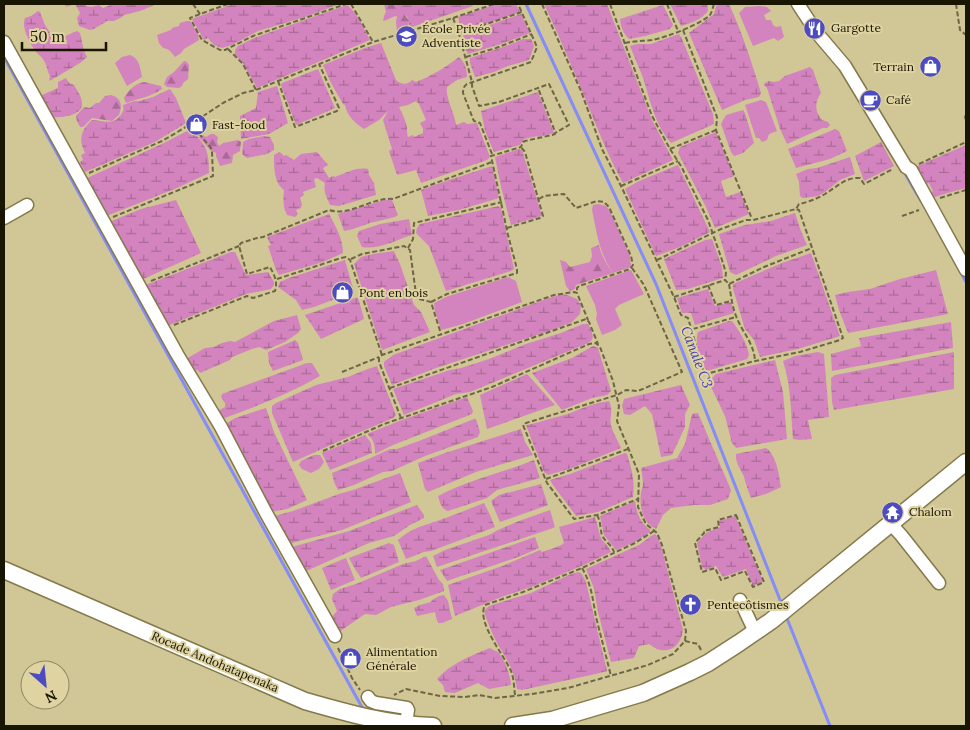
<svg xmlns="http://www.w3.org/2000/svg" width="970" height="730" font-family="Lora,serif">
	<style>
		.grass { fill: #d383bd }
		.forest { fill: url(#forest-firs) }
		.wetland { fill: url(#wetland-marsh); fill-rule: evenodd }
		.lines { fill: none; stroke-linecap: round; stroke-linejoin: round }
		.stream { stroke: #848cf7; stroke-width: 3 }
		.minor-casing { stroke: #83794a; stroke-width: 15 }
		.major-casing { stroke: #83794a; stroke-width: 19 }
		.path { stroke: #6d6646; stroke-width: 2; stroke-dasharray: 5 2.5; stroke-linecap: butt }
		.minor { stroke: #fff; stroke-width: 12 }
		.major { stroke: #fff; stroke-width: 16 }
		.labels { text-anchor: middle; stroke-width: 4; stroke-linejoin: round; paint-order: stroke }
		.poi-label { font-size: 12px; fill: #191503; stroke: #ded3a1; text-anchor: start }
		.street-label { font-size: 12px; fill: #191503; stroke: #ded3a1 }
		.water-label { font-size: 14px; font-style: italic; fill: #433cb6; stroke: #ded3a1 }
	</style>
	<defs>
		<pattern id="forest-firs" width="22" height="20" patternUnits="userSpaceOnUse" patternTransform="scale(1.25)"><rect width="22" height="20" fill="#d383bd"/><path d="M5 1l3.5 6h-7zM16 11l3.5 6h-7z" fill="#aa6a97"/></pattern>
		<pattern id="wetland-marsh" width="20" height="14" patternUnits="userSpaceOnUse" patternTransform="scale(1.25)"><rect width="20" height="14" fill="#d383bd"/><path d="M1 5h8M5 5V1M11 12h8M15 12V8" fill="none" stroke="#aa6a97"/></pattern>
	</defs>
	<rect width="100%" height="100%" fill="#d1c695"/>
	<!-- grass -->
	<g class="grass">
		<polygon points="760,6 767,7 771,11 764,15 766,20 771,20 773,25 776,27 781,26 784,37 778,41 774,38 753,46 739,13 745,7"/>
		<path d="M187,21H190L198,34L199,40L184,49L181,53L175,57C171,52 170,49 163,48L159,43L157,35L171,30L172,28L179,26L180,23Z"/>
		<path d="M130,55C140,59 140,68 142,77L127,86L115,63L122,57Z"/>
		<polygon points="761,100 766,102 777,131 769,134 767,140 762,142 759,138 756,138 745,105"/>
		<path d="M598,204L606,206L610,211L630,256L631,267L613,273C599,252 597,234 592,210L593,205Z"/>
		<polygon points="631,270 644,294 619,305 615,309 622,325 615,330 602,335 596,319 597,314 595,305 586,286"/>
		<polygon points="508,277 516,281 522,302 463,324 441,330 435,311 434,303 446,297"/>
	</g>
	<!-- forest -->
	<g class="forest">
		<path d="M384,4H402L406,17L409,20C409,28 405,31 397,32L396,22L397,16C392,16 389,20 383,21L384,16L386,12Z"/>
		<polygon points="184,61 187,62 189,65 188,79 183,83 182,86 179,88 167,87 164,84 167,77 174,72"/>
		<path d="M144,82L161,86L162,89C150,97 140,98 126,103L124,98C129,90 134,84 144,82Z"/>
		<path d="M111,95C121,98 123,105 119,115L112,121L92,118L83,127H80L77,121L76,116L84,107L90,108L96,103H99L105,96Z"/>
		<polygon points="211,134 214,134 218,137 217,142 219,146 223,143 238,140 241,142 240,151 233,155 232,163 220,166 216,156 216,153 210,150 199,137 203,135 206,137"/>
		<path d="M599,245C601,255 607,265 613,273L576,285L575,289L570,291L566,286L560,260L566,262L570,267L590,262L592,256L591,248Z"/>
		<polygon points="314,455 320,455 324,462 319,469 311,473 302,469 299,465 301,461"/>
	</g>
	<!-- wetland -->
	<g class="wetland">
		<polygon points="65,4 85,4 86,6 91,7 99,5 103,8 113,4 157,4 140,11 124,15 122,17 114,21 107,21 94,29 90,30 79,26 77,18 80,13 75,4 66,7"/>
		<polygon points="233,4 339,4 308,16 258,31 232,45 222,48 214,45 208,38 204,40 192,19"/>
		<polygon points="402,4 472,4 473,6 412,27 409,25 409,20 403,11"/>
		<path d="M497,4H516L520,12L462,32L460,31C458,26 460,22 458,17Z"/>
		<path d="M544,4H607L652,120L673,160L623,183C610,160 601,137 591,113C576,76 561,40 544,4Z"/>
		<path d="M670,4H707L708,11C701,20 691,23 681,26Z"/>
		<path d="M721,4H729C742,32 752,63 761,93L759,97L745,100L722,110L689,33L714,14L716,6Z"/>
		<path d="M347,5C358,13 363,28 370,40L257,88L243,63L235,55V50L238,46L254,38Z"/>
		<path d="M663,5L673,25L670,29L645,36L629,39C623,33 621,27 620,19Z"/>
		<path d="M38,11L40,12L45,25L53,37H63L77,31L80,33L84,51L87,57L80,63L53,79L49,81L50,76C47,71 47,65 44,61C42,57 39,55 36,52C30,43 21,28 25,18L31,16Z"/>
		<path d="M521,14L530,33L501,44L468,54C464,47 462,41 464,34Z"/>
		<path d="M679,34L682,39L713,114L714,124L671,143C653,121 651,101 642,75C638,66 634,56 630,46L637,44H651Z"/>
		<polygon points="523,39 531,39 534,46 529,60 508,66 494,72 475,77 470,63 470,58 509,45"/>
		<path d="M381,43L396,80C401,85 408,85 412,80L416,82C432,76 446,67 459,57C465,63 467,69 467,77L457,80L447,87C445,97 455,114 456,125L464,122L467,124L477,123L490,157L487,160L421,183L416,170L397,175L389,151L392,149L383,120L388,111L379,120L364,129C355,123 347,116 345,105L343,104L331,83L323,65L365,48ZM416,101L419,104L426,120L420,123L423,129V133L414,137L413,135L408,137C407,134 407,131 407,128C406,121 402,113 399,107L408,105Z"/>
		<path d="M810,67L813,70L821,93C814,103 815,111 822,120L828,122L830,125L827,128H823L787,144L780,129L767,88L764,85L765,83L769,81L774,82L779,81L785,76Z"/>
		<polygon points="318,69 335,108 296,125 281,85 282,83"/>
		<path d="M66,78L69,83L74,85C77,90 82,97 82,103C83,117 58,118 49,117L42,95L58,88V82Z"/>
		<polygon points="277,86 288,123 269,134 241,139 240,116 256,108 258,92"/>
		<path d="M170,89L176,98L186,123L155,142L85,172L80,162L83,160L81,155L85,153C79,139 80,131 92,120C102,120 112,126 120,116C123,112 124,110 123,105L134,101H139L153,97Z"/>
		<polygon points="538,92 554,133 538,137 537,136 524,139 520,145 494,152 485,131 481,111"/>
		<polygon points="743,110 745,113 754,143 743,153 734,156 731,152 721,124 726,115"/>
		<path d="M191,129C206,147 209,148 209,173L177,188L104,217L85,179L164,143Z"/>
		<polygon points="835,129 839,131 847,151 830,159 796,168 788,149"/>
		<polygon points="716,132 734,176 721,181 726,197 740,192 749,214 715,228 705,205 678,153 680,147"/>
		<polygon points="264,136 270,137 274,145 274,150 267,154 247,158 242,154 243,142 249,139"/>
		<polygon points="881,142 894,166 864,181 855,156"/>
		<polygon points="966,145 966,188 944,194 932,198 930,193 933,191 929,183 925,185 915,167"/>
		<polygon points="519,149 522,150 523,153 542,216 511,225 501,187 495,157"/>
		<path d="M279,152L281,153L284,156L286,155L294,160L301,154L317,152L328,165L323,168L329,178L333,176L335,177C346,173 356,167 368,169L369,175L374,183L376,195L339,206L330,205C327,197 323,192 325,183L317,178L314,179L316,187L303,192L304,195L300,198L302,204L301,208L296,210L298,214L295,217L287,215C283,207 283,199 284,190C274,183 274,167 274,155Z"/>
		<polygon points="850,157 855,174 840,180 825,192 818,196 803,198 800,196 799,182 796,174 808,169 817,168"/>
		<polygon points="678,165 710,232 680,247 656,256 625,189 639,181"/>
		<polygon points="492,166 499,198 459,210 428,216 421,190 440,183"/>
		<polygon points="176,200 201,253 141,280 109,222 141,209"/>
		<polygon points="384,200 392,200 398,215 395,217 370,223 353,229 344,231 338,214"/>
		<polygon points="499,206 501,208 514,269 511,271 446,291 429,246 416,233 417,228 420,224"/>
		<polygon points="795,213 801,231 807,245 776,256 736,275 730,272 719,234 745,225 771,221"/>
		<path d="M329,214C336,227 343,239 343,253L323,262L279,275L276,270L268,246L271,245L267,237Z"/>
		<path d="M409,219L412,235C396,240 378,250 362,247L357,236L359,231L380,224Z"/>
		<polygon points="712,239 722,267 723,278 688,289 676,290 664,259 705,240"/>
		<polygon points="394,251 400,264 414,305 421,312 430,332 382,350 354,264 361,257 373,254"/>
		<polygon points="231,252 235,252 245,273 247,275 268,272 274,282 274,285 271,289 246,294 167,326 143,286"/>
		<polygon points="811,253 840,336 798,349 760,357 754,340 745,329 733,289 733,284 782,263"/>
		<polygon points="345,260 354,292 314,307 302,310 296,300 278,287 280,282 289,278"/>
		<polygon points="936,270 948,314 848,333 839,310 835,295 848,292 870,289 900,279"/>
		<polygon points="708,289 715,306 731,302 734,313 695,325 691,313 682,313 677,298"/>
		<polygon points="562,294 567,295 577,299 581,305 580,314 572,322 552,330 436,368 392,385 384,366 384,362 393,355 546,299"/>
		<polygon points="358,297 364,319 321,339 305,315"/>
		<polygon points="297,315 301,329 298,333 285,342 266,350 259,347 252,349 232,357 230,360 200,373 198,370 194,371 186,359 205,348 214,347 222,343 230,341 235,342 274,321"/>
		<path d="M729,321L733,322C740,333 747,342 749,355L747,359L707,371L705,368C701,357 694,343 698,332Z"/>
		<polygon points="951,322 953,348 832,371 831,354 861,346 859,338"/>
		<polygon points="583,324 588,324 591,329 593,337 591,341 586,344 470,392 456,394 404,415 393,389 450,370 461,368 489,359 526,344 561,333"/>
		<polygon points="295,340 298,343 303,360 273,371 269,363 268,352"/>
		<polygon points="593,346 598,348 611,391 607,395 592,398 562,410 532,373 572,358"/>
		<path d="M818,352L824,354L829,417L808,420L812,439L799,440L793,439C791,415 791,384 783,361L795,356Z"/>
		<polygon points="954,352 954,389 834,410 832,402 831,378 835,375"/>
		<polygon points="775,360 783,392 787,439 736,448 732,443 725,416 710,385 712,378 716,374"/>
		<path d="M307,363H312L320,376C289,394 255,407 222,419L218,411L225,407V403L221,397L222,394Z"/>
		<polygon points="377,366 396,415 393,418 344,439 293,462 272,413 272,406 276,403 316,385 348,377 365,370"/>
		<polygon points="527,374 555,405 487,429 480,395"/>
		<polygon points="681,385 690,405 685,414 685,427 672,455 661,457 652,414 645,406 630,415 624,414 622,406 624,399"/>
		<path d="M467,397L473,411L472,414L393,445L375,454C375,447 374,439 368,435L369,433L402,420Z"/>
		<path d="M609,401C614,412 609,416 611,425C613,433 618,441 621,448L572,468L548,475L544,472L526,425C534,424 541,421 549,419C555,417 562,416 568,414C583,408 593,403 609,401Z"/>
		<polygon points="266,408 274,432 307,500 287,509 271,512 226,424 235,418"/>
		<path d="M698,413L731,490L728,499L710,505H694L671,508L663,515L656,529C643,523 639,507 641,493C641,490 643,488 643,485C643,480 642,473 641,468L677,458L685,444L692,414Z"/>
		<polygon points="474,419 476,419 480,432 478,437 425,456 392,471 383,472 354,485 338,490 334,482 332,473 366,460 390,449 397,449 419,441"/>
		<polygon points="521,429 525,442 533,455 476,472 428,492 425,489 418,463 445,453"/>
		<polygon points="365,435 371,443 372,453 330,470 322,453"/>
		<path d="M766,448C777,456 779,475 781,487L766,494L751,498C748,491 746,484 744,477C741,469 735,463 736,454Z"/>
		<path d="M625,453L627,454C632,470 635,480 633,497L598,512L576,516L553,485L550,480L570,474Z"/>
		<path d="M534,460L540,478L497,490L487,498L448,511C441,509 440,502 438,496C468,480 502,473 534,460Z"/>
		<polygon points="400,473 411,502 342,530 295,542 285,546 271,517 293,511 339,494 353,490"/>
		<polygon points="541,484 548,505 500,522 491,501 499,495"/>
		<path d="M635,501C637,514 640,522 650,530V532L635,542L616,550L604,535L600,516Z"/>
		<path d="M484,503L490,515L495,527L431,551L424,552L406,559L398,540C411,528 423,526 440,520C454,515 469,509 484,503Z"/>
		<polygon points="417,505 424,515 424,518 410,525 394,536 369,543 304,572 292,547 349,531"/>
		<polygon points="550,510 555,527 553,528 437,567 433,556 445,550 489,535 498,530 519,521"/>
		<polygon points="735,516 763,581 753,586 746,569 723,577 716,566 706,570 702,567 697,543 706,533 720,527 719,521"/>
		<path d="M595,517C598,524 598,531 601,538C604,543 609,546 611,552L586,564L534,586L504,596L455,616L448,585L502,566L540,550L542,552C549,549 558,548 564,543L559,527Z"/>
		<path d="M655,534L658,537L661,546L683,630C681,642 675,652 660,650C656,649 652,646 649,644L639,646L634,658L611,662L598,612L594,588L586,569L639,545L651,536Z"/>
		<path d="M535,537L539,548C509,562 477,570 447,581L440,570Z"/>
		<polygon points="389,543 394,545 399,562 361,578 355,569 349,558"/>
		<polygon points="426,556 439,580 443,584 444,591 419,600 391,607 376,615 365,614 339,632 331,618 337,611 332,599 333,594 340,589 356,584 403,564 416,561"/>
		<polygon points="346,558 355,580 331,590 322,568"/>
		<path d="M579,572L582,574L586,582L607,671L600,673L522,690L517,689C514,668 506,659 496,641C491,631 487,621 484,611L489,606L531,593L571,574Z"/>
		<polygon points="444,595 448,601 452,619 442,623 438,623 436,617 435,612 417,616 414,608 420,605 431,602 432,600 439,596"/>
		<path d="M490,648C491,649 498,652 498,652C504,658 511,677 511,685L489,689L478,683L455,693L445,692L443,685L437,679C450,664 472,655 490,648Z"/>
	</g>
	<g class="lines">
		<!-- stream -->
		<g class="stream">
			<polyline points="526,4 656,284 782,605"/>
			<polyline points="4,57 364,711"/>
			<polyline points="904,172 921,201"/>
			<polyline points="961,272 966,282"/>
			<polyline points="786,616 830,726"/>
		</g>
		<defs>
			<g id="minor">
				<polyline points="798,4 817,33 845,66 906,167 911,170 966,270"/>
				<polyline points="4,42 177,354 221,427 266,513 335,636"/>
				<polyline points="4,218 27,205"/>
				<polyline points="891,524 901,535 939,583"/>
				<polyline points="740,600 755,632"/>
				<polyline points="368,697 371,701 376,703 407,708 408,710 406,724"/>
			</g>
			<g id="major">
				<path d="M4,570L305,701C347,713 389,725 433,726"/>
				<polyline points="513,726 552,720 643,693 690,672 708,663 739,643 771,621 966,462"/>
			</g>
		</defs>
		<!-- minor casing -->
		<use href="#minor" class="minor-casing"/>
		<!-- major casing -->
		<use href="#major" class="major-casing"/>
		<!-- path -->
		<g class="path">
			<polyline points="193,4 200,14"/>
			<polyline points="228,4 200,14 190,18 202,40 220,50 225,50 253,36 346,4"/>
			<polyline points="351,4 373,42"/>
			<polyline points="542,4 581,91 602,149 621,186 674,297 681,315 688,318 703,370 706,374 751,362 800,352 840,340 843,338 799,210 796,209"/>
			<polyline points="610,4 652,116 670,149 681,166 708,220 722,260 726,273 725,280"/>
			<polyline points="667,4 678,31"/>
			<polyline points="956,4 960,30 966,35"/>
			<polyline points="453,18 459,34 472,82 472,86 479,106 499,102 549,84 569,125 555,133"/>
			<polyline points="683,30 717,117 716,130 752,219"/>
			<polyline points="460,33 522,12"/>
			<path d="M625,43C634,41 643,41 652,40C665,38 701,24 710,15C712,12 713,7 714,4"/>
			<polyline points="228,49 243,64 256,90"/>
			<polyline points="466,57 496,48 532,34"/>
			<polyline points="278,81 295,127 337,111 339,108 319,64"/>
			<polyline points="966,115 965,117 966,120"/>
			<polyline points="670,149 716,130"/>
			<path d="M492,154L480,123L474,121L473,119L463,93C463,89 464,86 467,84L531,62L537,47L518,4"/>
			<polyline points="919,164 966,142"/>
			<polyline points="89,173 162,141 191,124 223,103 243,93 256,90 278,81 373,42 453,18 494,4"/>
			<polyline points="621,186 678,161"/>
			<polyline points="940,198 966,190"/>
			<polyline points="539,199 544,196 564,194 576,208 597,201 604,202 609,207 631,256 633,265 630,269 579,286 577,288 577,293"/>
			<polyline points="902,216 919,210"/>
			<polyline points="113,217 213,176 212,152 211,148 191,124"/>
			<polyline points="507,228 540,218 543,216 525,152 521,147"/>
			<polyline points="408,248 413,239 414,223 502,202"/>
			<polyline points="351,259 362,254 404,246 410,250 416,294 419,299 431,302 441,334"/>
			<path d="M657,260L721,229L746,220H753L796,209L799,204C808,202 817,199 825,194C837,187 845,177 860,178L864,184L893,169"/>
			<polyline points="632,268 644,285 682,372 638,391 626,390 617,395 526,423 523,425 547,483 574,519 597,515 638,499"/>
			<polyline points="277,279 341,258 346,257 350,260 382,355"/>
			<polyline points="151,281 239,246"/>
			<path d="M729,284C731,295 732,306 736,316C742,332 754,343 755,361"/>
			<polyline points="708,285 716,305 731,301"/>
			<polyline points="674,297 725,280 729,284 764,267 812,248"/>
			<polyline points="431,302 447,294 517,273 517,269 508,235 491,156 521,147 523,142 525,141 552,135 555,134 554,129 538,88"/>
			<path d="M174,325L247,296L253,298L275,291C278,281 274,275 270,267L247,274L239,246L241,243L257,238L263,237L329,210C350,217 371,197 393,199L492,162"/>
			<polyline points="693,329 736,317"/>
			<polyline points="342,372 379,357"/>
			<polyline points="390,388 586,319 589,322 598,344"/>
			<polyline points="401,418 379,362 379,357 382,355 554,295 574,292 577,293 588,320"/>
			<polyline points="323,451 384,424 492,387 589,344 596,343 600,347 613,381 619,406 617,421 639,474 638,507 643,518 646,524 657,533 662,545 686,631 685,641 673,654 648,665 568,688 532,694 495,698 479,695 465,697 440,696 406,689 394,695"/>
			<polyline points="546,479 628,449"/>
			<path d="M597,515C601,522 600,529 602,535C605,542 612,545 614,552"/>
			<polygon points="736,515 764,582 753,587 745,571 721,580 715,568 702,572 695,543 704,533 704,531 719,527 718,520"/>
			<path d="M582,568C591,583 593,600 596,617C601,637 606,656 611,676"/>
			<polyline points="685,641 698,644 702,652"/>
			<polyline points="338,648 352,678 360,690"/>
			<path d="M515,695C514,687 514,678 511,671C504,655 476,622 485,605L523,592L582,568L635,543L654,531"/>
		</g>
		<!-- minor -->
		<use href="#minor" class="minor"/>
		<!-- major -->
		<use href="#major" class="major"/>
	</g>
	<!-- icons -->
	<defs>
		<symbol id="restaurant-disc" viewBox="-11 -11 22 22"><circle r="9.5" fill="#4d4bc1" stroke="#ded3a1"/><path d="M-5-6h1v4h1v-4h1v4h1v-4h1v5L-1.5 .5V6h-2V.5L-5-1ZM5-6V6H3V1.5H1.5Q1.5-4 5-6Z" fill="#fff"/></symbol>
		<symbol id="school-disc" viewBox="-11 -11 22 22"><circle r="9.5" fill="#4d4bc1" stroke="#ded3a1"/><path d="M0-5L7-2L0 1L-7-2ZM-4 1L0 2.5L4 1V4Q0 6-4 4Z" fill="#fff"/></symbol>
		<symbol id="shop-disc" viewBox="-11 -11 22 22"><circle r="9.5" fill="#4d4bc1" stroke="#ded3a1"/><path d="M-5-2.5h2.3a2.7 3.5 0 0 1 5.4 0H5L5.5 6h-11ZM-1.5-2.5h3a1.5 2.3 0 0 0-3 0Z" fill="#fff"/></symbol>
		<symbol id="cafe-disc" viewBox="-11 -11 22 22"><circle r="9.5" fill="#4d4bc1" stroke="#ded3a1"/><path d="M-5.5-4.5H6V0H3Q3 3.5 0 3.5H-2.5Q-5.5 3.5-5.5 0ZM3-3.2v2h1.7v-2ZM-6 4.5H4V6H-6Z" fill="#fff"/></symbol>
		<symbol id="temple-disc" viewBox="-11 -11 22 22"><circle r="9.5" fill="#4d4bc1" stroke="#ded3a1"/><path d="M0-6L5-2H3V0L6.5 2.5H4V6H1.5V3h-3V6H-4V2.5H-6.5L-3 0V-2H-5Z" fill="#fff"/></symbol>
		<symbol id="church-disc" viewBox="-11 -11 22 22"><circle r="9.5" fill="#4d4bc1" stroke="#ded3a1"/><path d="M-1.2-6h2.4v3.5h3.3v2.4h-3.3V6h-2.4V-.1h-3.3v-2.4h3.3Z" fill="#fff"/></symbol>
	</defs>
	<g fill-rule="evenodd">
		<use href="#restaurant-disc" x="802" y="16" width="25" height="25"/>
		<use href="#school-disc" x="394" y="24" width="25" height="25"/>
		<use href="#shop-disc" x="918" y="54" width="25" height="25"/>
		<use href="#cafe-disc" x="858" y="88" width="25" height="25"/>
		<use href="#shop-disc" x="184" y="112" width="25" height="25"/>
		<use href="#shop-disc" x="330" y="280" width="25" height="25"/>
		<use href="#temple-disc" x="880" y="500" width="25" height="25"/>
		<use href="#church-disc" x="678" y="592" width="25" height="25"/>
		<use href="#shop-disc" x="338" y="646" width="25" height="25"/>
	</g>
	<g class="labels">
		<!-- poi labels -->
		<g class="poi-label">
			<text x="831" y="32">Gargotte</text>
			<text x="422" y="33">École Privée<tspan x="422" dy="14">Adventiste</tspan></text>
			<text x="914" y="71" text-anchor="end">Terrain</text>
			<text x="886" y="104">Café</text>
			<text x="212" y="129">Fast-food</text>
			<text x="359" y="297">Pont en bois</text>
			<text x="909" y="516">Chalom</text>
			<text x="707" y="609">Pentecôtismes</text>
			<text x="366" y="656">Alimentation<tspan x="366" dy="14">Générale</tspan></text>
		</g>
		<!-- street labels -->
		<g class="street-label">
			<text transform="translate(215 662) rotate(23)" y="4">Rocade Andohatapenaka</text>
		</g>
		<!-- water labels -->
		<g class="water-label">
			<text transform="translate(697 357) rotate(69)" y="5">Canale C3</text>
		</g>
	</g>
	<!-- border -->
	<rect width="970" height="730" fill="none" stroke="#191503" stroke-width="10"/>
	<!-- north arrow -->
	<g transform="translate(45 685) rotate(153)"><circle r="24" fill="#ded3a1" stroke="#8f8762"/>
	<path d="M0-4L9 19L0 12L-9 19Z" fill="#4d4bc1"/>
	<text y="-8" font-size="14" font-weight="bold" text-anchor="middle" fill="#191503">N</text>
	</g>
	<!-- scale -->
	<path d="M22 42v8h84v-8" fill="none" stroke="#191503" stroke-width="2.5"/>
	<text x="30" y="42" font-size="15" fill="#191503" stroke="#ded3a1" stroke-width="4" paint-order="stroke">50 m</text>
</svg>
